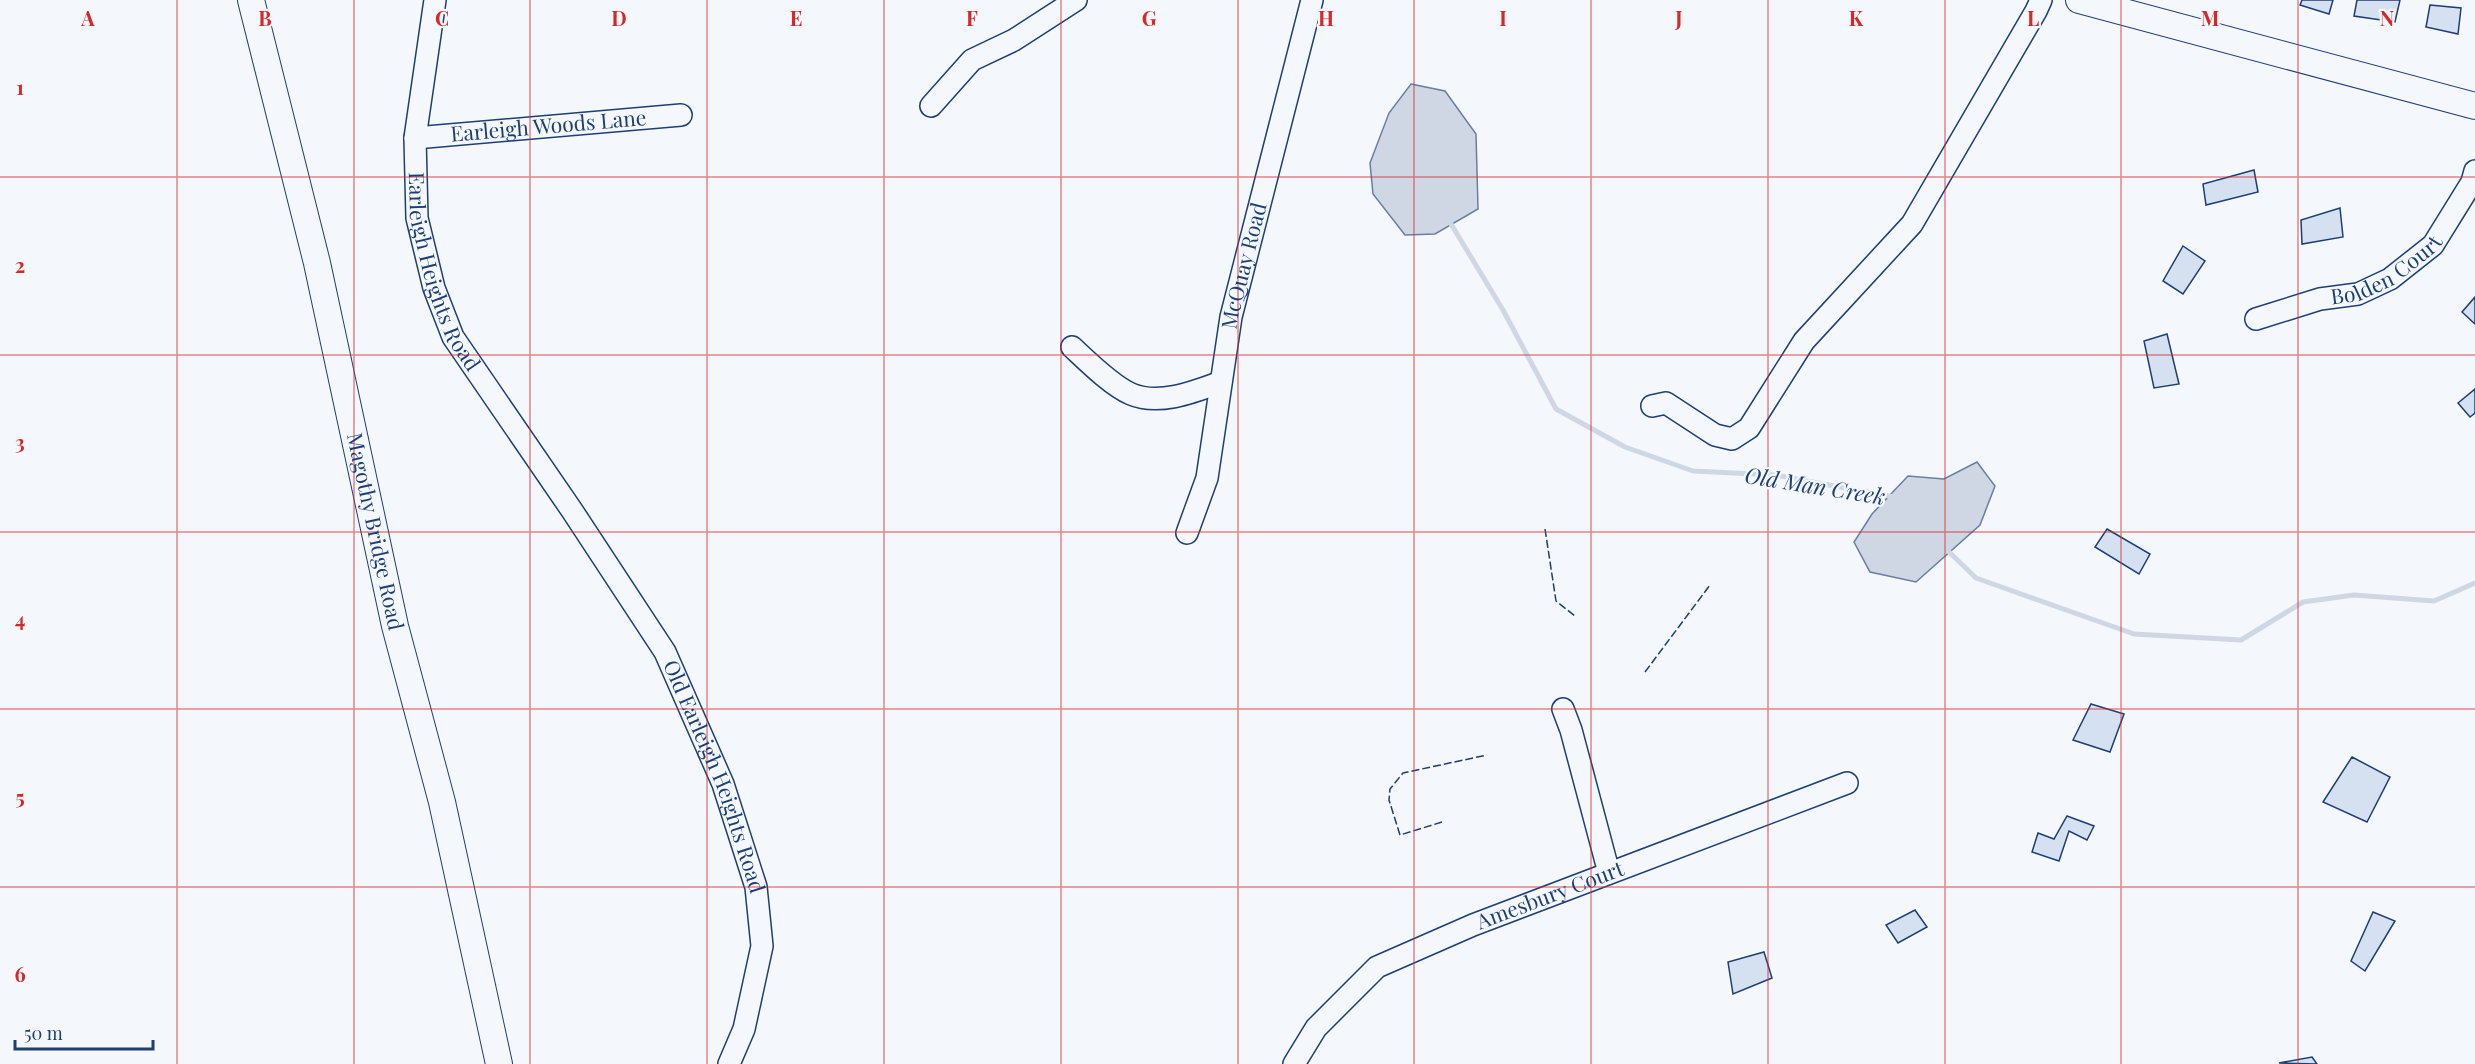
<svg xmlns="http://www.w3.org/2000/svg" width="2475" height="1064" font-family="'Playfair Display',serif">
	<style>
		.water { fill: #cfd7e4; stroke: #687fa3; stroke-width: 1.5 }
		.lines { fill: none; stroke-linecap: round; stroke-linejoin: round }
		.stream { stroke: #cfd7e4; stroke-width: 5 }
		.building { fill: #d5e0f0; stroke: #1d3f73; stroke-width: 1.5 }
		.minor-casing { stroke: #1d3f73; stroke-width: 24 }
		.major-casing { stroke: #1d3f73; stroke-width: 28 }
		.minor { stroke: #f4f7fb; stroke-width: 21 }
		.major { stroke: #f4f7fb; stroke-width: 26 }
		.fence { stroke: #1d3f73; stroke-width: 1.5; stroke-dasharray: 8 3; stroke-linecap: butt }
		.grid { fill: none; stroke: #d62828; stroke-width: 1.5; stroke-opacity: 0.55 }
		.labels { text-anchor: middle; stroke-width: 4.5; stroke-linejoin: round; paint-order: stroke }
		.street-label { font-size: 21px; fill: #1d3f73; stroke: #f4f7fb }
		.water-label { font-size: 22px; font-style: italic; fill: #1d3f73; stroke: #f4f7fb }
		.grid-label { font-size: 20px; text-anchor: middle; font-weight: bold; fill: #d62828; stroke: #f4f7fb; stroke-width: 4.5; stroke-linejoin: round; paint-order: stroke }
	</style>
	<rect width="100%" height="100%" fill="#f4f7fb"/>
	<!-- water -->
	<g class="water">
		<polygon points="1411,84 1445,91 1476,134 1478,209 1435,234 1405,235 1373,194 1370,163 1389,113"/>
		<polygon points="1977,462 1995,486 1980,525 1916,582 1870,572 1854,542 1872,514 1908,476 1944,479"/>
	</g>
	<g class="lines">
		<!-- stream -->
		<g class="stream">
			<polyline points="1448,219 1503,310 1556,409 1625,447 1693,471 1775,475 1894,497"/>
			<polyline points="1945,548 1976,578 2134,634 2241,640 2303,602 2354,595 2434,601 2475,583"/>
		</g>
	</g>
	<!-- building -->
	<g class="building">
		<polygon points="2302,0 2333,0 2329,14 2300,5"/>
		<polygon points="2357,0 2400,0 2395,22 2354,16"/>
		<polygon points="2430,5 2461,8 2458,34 2426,27"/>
		<polygon points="2254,170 2258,192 2206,205 2203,184"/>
		<polygon points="2340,208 2343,237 2302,244 2301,220"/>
		<polygon points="2183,246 2205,261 2183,294 2163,281"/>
		<polygon points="2475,297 2475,324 2462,312"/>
		<polygon points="2167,334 2179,384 2154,388 2144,341"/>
		<polygon points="2475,389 2475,413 2470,417 2458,403"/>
		<polygon points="2107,529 2150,554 2139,574 2095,547"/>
		<polygon points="2091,704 2124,714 2110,752 2073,740"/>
		<polygon points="2352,757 2390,777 2367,822 2323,802"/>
		<polygon points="2067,816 2094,826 2087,840 2069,831 2059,861 2032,852 2038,833 2054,839"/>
		<polygon points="1915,910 1927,927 1898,943 1886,925"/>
		<polygon points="2373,912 2395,921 2365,971 2351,961"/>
		<polygon points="1764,952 1772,978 1733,994 1728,962"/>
		<polygon points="2312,1057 2317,1064 2279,1063"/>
	</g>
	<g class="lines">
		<defs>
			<g id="minor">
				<path id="s1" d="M435,0L415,138L417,218L434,288L453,337L573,512L665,652L723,784L756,887L762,946L744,1029L729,1064"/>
				<polyline points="931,106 972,60 1014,40 1076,0"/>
				<path id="s2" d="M415,138L681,115"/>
				<path id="s3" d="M2256,319L2320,299L2358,294L2390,279L2433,245L2472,182L2475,171"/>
				<path d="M1072,347C1087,361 1112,386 1131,394C1159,406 1194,392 1221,382"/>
				<polyline points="1652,406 1666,403 1715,435 1732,439 1749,428 1804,341 1912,224 2036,11 2041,0"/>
				<path id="s4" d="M1187,533L1207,478L1231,317L1312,0"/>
				<polyline points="1563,709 1571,730 1609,873"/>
				<path id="s5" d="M1294,1064L1316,1028L1377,967L1473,925L1847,783"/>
			</g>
			<g id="major">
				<path id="s6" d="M251,0L317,263L395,626L442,802L499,1064"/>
				<polyline points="2079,0 2475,106"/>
			</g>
		</defs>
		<!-- minor casing -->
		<use href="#minor" class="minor-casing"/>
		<!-- major casing -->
		<use href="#major" class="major-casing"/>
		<!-- minor -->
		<use href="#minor" class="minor"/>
		<!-- major -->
		<use href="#major" class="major"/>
		<!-- fence -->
		<g class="fence">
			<polyline points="1545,529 1556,601 1575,616"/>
			<polyline points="1645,672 1710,585"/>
			<polyline points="1442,822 1400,835 1389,800 1390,789 1403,773 1487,755"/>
		</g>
	</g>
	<!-- grid -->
	<path class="grid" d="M177,0V1064M354,0V1064M530,0V1064M707,0V1064M884,0V1064M1061,0V1064M1238,0V1064M1414,0V1064M1591,0V1064M1768,0V1064M1945,0V1064M2121,0V1064M2298,0V1064M0,177H2475M0,355H2475M0,532H2475M0,709H2475M0,887H2475"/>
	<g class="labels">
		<!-- street labels -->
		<g class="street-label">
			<text dy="7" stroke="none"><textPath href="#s2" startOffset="134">Earleigh Woods Lane</textPath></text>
			<text dy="7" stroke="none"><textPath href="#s3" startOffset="141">Bolden Court</textPath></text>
			<text dy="7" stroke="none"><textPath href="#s4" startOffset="274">McQuay Road</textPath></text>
			<text dy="7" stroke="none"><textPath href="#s1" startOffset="278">Earleigh Heights Road</textPath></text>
			<text dy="7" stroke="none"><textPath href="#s6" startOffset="546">Magothy Bridge Road</textPath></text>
			<text dy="7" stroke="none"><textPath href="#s1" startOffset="858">Old Earleigh Heights Road</textPath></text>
			<text dy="7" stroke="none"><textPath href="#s5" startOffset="316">Amesbury Court</textPath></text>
		</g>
		<!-- water labels -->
		<g class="water-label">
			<text transform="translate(1815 486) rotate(9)" y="8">Old Man Creek</text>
		</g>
	</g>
	<g class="grid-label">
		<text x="88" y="26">A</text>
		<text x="265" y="26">B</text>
		<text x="442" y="26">C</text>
		<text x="619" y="26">D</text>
		<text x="796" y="26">E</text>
		<text x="972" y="26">F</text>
		<text x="1149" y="26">G</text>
		<text x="1326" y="26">H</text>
		<text x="1503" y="26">I</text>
		<text x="1679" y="26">J</text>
		<text x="1856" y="26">K</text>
		<text x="2033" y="26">L</text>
		<text x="2210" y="26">M</text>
		<text x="2387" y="26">N</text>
		<text x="20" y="95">1</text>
		<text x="20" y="273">2</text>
		<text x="20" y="450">3</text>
		<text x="20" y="627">4</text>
		<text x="20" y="805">5</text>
		<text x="20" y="982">6</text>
	</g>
	<!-- scale -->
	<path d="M15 1040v9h138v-9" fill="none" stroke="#1d3f73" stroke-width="3"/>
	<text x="24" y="1040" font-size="18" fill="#1d3f73" stroke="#f4f7fb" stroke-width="4.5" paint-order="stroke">50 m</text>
</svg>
